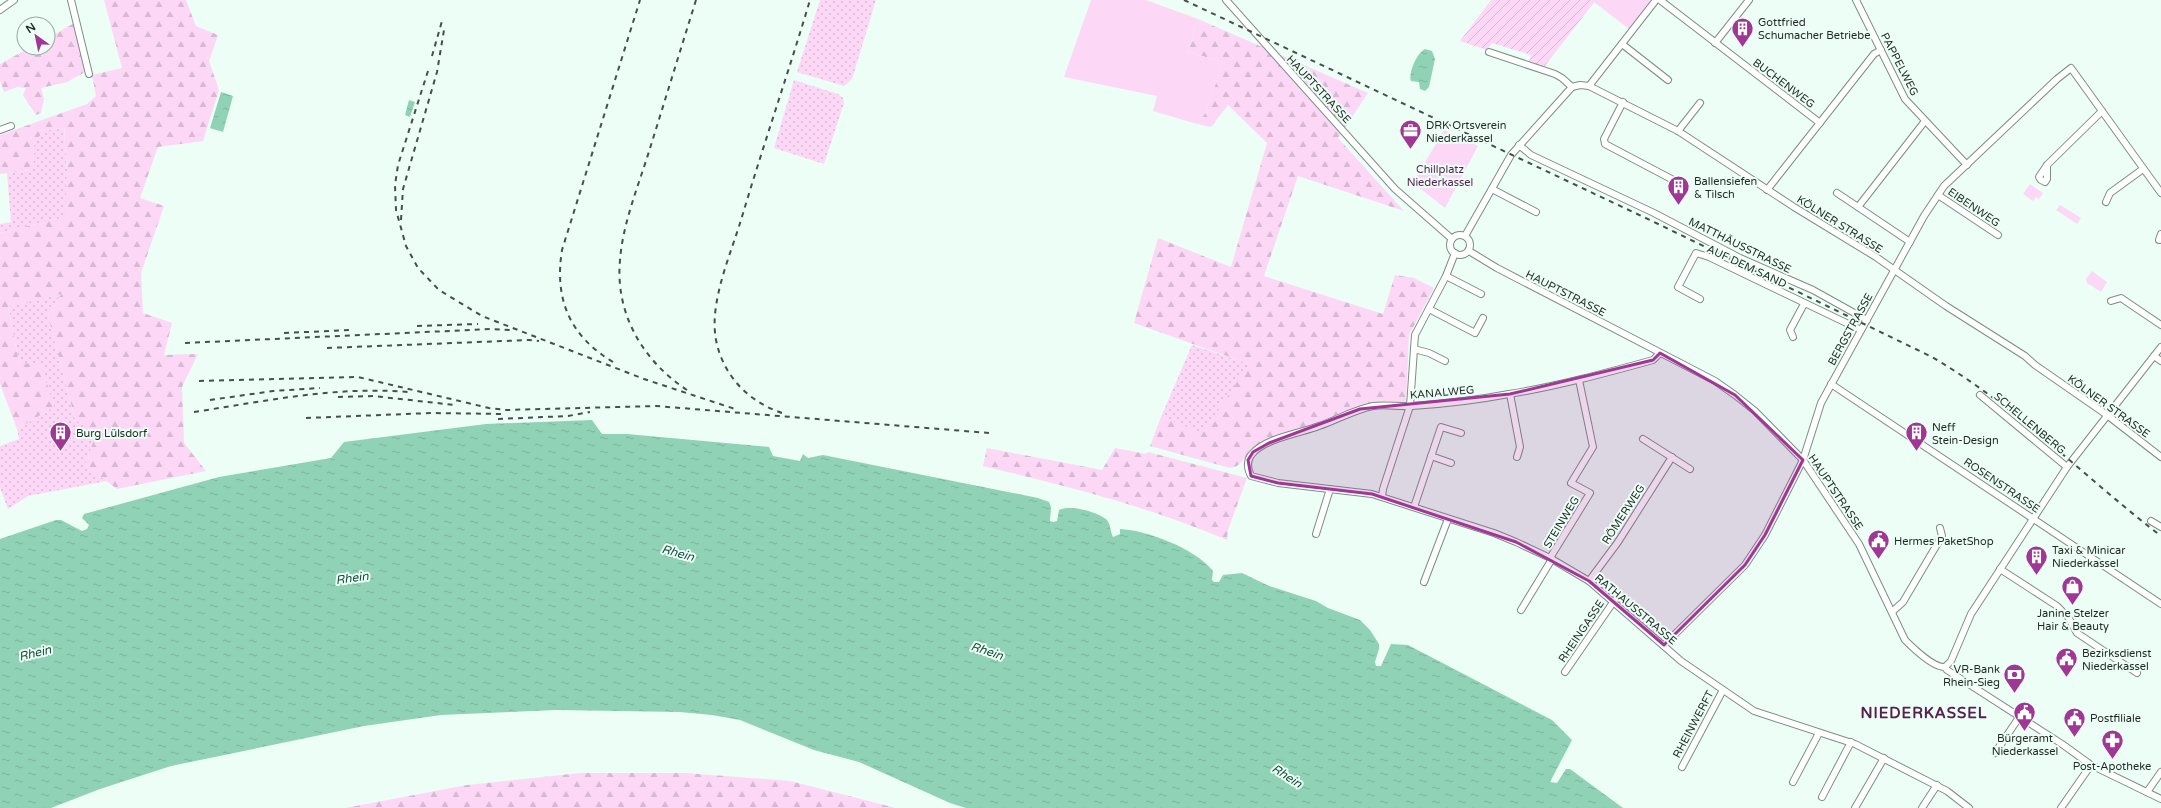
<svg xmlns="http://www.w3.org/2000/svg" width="2161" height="808" font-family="'Varela Round',sans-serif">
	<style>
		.grass { fill: url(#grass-dots) }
		.forest { fill: url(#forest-firs) }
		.park { fill: #fdd8f6 }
		.garden { fill: url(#garden-furrows) }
		.water { fill: url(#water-ripples) }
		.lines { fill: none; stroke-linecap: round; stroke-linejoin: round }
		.minor-casing { stroke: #7a8f86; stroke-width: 8 }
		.minor { stroke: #fff; stroke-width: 6 }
		.rail { stroke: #454f4b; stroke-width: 2; stroke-dasharray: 5 5; stroke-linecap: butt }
		.marked { fill: #a23696; fill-opacity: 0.2; stroke: #a23696; stroke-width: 3; stroke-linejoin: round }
		.labels { text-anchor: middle; stroke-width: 4; stroke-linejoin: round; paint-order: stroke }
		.poi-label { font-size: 11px; fill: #1f2824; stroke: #ecfef6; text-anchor: start }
		.street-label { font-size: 11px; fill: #1f2824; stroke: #ecfef6 }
		.park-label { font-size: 11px; fill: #591f52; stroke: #ecfef6 }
		.water-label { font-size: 12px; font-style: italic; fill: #184d3b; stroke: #ecfef6 }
		.district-label { font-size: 15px; font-weight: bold; letter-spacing: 1px; fill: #55204e; stroke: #ecfef6 }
	</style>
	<defs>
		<pattern id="grass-dots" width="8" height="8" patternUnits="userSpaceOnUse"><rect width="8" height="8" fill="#fdd8f6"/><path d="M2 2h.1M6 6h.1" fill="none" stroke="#d8b9d3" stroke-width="1.8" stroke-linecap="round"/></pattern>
		<pattern id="forest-firs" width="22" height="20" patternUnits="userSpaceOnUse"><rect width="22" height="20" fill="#fdd8f6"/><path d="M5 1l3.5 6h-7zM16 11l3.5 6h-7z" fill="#d8b9d3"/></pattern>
		<pattern id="garden-furrows" width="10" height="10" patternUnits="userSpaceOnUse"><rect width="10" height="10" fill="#fdd8f6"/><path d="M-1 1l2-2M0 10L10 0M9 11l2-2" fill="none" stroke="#d8b9d3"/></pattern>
		<pattern id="water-ripples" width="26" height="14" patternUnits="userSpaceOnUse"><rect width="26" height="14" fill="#90d2b6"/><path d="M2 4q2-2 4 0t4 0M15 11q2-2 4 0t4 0" fill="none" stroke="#7cb49c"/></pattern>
	</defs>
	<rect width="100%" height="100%" fill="#ecfef6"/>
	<!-- grass -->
	<g class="grass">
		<polygon points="820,0 876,0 852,79 844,86 797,72"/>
		<polygon points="794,80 838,94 843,98 844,103 824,164 774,148"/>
		<polygon points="64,128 67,170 66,217 0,233 0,224 11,222 7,173 33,170 34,142 45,130"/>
		<polygon points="61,294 48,316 75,419 86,428 98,431 85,465 107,481 28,496 8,509 0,488 0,446 19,439 17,429 54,407 19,363 8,306"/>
		<polygon points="1192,345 1250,364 1203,434 1161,417"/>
	</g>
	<!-- forest -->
	<g class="forest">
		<polygon points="104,0 186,0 196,26 218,35 209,61 219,90 203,141 158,147 140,198 164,206 141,273 143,313 172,323 164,355 198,354 182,387 184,443 206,471 117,489 85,465 97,431 86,428 75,419 48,316 61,294 8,307 19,363 41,364 54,407 17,429 0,384 0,233 65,217 67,170 64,128 45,130 34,142 33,170 0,174 0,135 87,104 96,96 92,75 122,68"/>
		<polygon points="1198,19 1368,93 1338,138 1404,211 1298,176 1264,276 1383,314 1395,275 1414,278 1434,288 1409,335 1406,403 1388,401 1350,409 1252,451 1237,466 1230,468 1150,446 1161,417 1203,433 1249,364 1134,323 1158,238 1231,267 1267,143 1228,105 1211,127 1197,124 1206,112 1223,62 1188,52"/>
		<polygon points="76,22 87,71 67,82 41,88 44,99 41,113 36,115 23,95 26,88 17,87 4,92 0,81 0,64 29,48 48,48 48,38"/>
		<path d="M987,448L1102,470L1115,448L1146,454L1148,452L1247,478L1228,530L1227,540C1148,506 1066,486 983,466Z"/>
		<polygon points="580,773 685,773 790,781 896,808 345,808 467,785"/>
	</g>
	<!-- park -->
	<g class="park">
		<polygon points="1091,0 1146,0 1198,19 1188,52 1223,62 1206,112 1197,124 1153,111 1157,96 1064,77"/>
		<polygon points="1596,0 1651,0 1629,29 1594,2"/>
		<polygon points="1444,130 1478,146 1445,208 1413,183"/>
		<polygon points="2030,184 2043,193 2039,199 2036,197 2033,201 2023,194"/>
		<polygon points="2060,205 2081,218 2077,224 2056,210"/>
		<polygon points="2092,271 2107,282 2101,292 2087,283 2086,279"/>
	</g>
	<!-- garden -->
	<polygon class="garden" points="1491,0 1596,0 1544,67 1529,62 1531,55 1492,43 1487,50 1460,41"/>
	<!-- water -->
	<g class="water">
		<path d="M1425,49L1432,51L1435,59L1429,87L1425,91L1420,89L1419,82L1411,81C1408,73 1417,53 1425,49Z"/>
		<polygon points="221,92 233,96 223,132 210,128"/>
		<polygon points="409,100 415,102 410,117 405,115"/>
		<path d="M592,420L602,434H627L769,447L773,456L800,461L803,454L808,458L823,455L1038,498L1049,502L1051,507L1050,521L1053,522L1057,521L1059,510C1071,504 1096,512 1106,519C1111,524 1110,531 1113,537L1120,534V529C1147,530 1196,549 1213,571L1212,580L1214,582H1219L1223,575L1242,573L1269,586L1316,601L1328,608L1360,620L1370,630L1379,644V649L1375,662L1376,666H1381L1391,644L1408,645L1552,720L1572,740L1550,782L1557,783L1566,769H1570L1623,808H966L950,803L859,762L814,750L740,720L712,715L680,712L557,710L441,715L364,726L171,766L100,789L51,808H0V539L56,520H61L82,531L87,529L89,525L82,518L84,514L219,477L331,458L344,442L486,424Z"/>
	</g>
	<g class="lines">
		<defs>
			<g id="minor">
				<polyline points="71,0 89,74"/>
				<polyline points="1226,0 1395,189 1452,239"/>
				<polyline points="1660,0 1820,123"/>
				<polyline points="1856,0 1905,99 1967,165"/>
				<polyline points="0,10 14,0"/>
				<polyline points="1715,43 1749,0"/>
				<polyline points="1622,44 1668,80"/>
				<polyline points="1489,52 1555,74 1562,78 1572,87"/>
				<polyline points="1589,86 1656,0"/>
				<polyline points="1572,87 1580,85 1589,86 1678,131 1794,207 1876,257 1946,306 2025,356 2035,365 2107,415 2161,457"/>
				<polyline points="1623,102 1604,139 1605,144 1679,183"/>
				<polyline points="0,130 11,126"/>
				<polyline points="1678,131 1700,103"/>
				<polyline points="1519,145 1531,155 1654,213 1740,258 1813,290 1867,320"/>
				<polyline points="2047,165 2047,179 2045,182 2041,180 2039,177 2047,165 2102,111"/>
				<polyline points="1492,189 1536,212"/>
				<polyline points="1767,190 1874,54 1881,50"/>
				<polyline points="1837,193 1858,207"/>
				<polyline points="1938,195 1998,235"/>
				<polyline points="2106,202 2110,193 2143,169"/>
				<circle cx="1460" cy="245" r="10"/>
				<polyline points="1465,236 1511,155 1572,87"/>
				<polyline points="2159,240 2161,234"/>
				<polyline points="1910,242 1858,207 1925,121"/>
				<path d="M1469,251L1497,268L1715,381L1735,395L1755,411L1803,460L1859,544L1905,640C1913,648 1934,668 1945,667L1947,670L2062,744L2091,765L2161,799"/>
				<polyline points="1446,276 1481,294"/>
				<polyline points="1700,299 1678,287 1696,253 1709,257 1861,330"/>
				<polyline points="2111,301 2121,298 2161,325"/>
				<polyline points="1429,309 1475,333 1483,318"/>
				<polyline points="1793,337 1790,330 1804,304"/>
				<polyline points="1414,349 1429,353 1445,361"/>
				<path d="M1660,353L1653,360C1606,373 1558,386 1509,394C1477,400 1444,404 1412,406C1399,407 1387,404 1373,406C1353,410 1337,420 1319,426C1301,433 1265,438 1252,454C1246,461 1247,468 1251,476L1278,483L1372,494L1494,533L1516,542L1550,558L1589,581L1681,661L1754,711L1855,744L1947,791L1969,808"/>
				<polyline points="2154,356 2161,361"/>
				<polyline points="1831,384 2161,604"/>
				<polyline points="1510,394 1520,447 1517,457"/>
				<polyline points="1980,395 2067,467"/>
				<polyline points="1643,439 1690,469"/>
				<polyline points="1431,456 1451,463"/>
				<polyline points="1382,497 1383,489 1410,406 1415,335 1446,276 1455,253"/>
				<polyline points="1414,507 1441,427 1461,433"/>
				<polyline points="2151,521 2161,527"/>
				<polyline points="1316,534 1330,489"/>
				<polyline points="1550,558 1590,493 1571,483 1593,447 1579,380"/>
				<polyline points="2000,569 2057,606 2068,617 2077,633 2137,673"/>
				<polyline points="1589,581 1618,542 1672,457"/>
				<polyline points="1424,582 1448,519"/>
				<polyline points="1521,610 1552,559"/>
				<polyline points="1893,611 1903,602 1942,536 1940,528"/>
				<polyline points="1664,645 1745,565 1765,535 1803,460 1821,403 1924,216 1944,186 2057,79 2071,68 2161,193"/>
				<polyline points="1945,667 1951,661 1971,614 2067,467 2161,347"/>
				<polyline points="1565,672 1614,601"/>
				<polyline points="1995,753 2020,716"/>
				<polyline points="1682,767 1723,690"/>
				<polyline points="1793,782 1819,733"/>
				<polyline points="2147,792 2161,772"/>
				<polyline points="1822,797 1851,742"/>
				<polyline points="1855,808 1884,758"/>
				<polyline points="1922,808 1937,785"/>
				<polyline points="2061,808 2091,765"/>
			</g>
		</defs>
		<!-- minor casing -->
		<use href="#minor" class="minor-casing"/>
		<!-- minor -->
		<use href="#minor" class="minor"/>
		<!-- rail -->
		<g class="rail">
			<path d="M1184,0L1652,221L1932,357C2016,406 2084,477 2161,536"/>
			<polyline points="432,56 442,21"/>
			<polyline points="428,71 398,165 395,185 396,210 406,246 418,268 439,290 482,316 644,379 735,409"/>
			<polyline points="401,220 403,189 437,72 444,30"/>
			<polyline points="417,326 478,324"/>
			<polyline points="284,333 351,330"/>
			<polyline points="185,343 492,329 512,330"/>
			<polyline points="327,348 529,340 539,341"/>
			<path d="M613,362C570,336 554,300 562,250L640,0"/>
			<polyline points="199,381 358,377 489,408 506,410 656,406 989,433"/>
			<path d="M687,390C643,361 615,314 620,260C623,221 640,182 651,145C666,97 681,48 696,0"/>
			<polyline points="338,397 373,396 455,405"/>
			<polyline points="210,400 273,391 320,388"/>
			<path d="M194,412C266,401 336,386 408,392"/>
			<path d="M782,413C749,402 723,376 716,340C709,303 730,256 741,220C763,146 788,74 810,0"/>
			<polyline points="306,418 431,413 505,414"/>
			<polyline points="498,419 568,416 590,412"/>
		</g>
	</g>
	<!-- marked area -->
	<path class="marked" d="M1660,353L1735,395L1803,460L1765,535L1745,565L1664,645L1589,581L1516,542L1372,494L1278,483L1251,476L1248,460L1253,452L1269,443L1360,409L1510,394L1653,360Z"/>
	<!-- icons -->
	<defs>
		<symbol id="building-pin" viewBox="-11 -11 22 30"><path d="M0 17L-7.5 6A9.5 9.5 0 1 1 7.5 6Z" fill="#a23696" stroke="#ecfef6"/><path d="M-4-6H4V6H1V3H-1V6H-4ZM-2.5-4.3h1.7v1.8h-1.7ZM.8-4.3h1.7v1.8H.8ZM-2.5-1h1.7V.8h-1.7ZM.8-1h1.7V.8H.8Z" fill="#fff"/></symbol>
		<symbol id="office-pin" viewBox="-11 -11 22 30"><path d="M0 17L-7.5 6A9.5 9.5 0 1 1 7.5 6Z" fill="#a23696" stroke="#ecfef6"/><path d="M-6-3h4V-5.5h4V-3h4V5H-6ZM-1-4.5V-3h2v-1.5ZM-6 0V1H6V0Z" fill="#fff"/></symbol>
		<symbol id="civic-pin" viewBox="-11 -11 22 30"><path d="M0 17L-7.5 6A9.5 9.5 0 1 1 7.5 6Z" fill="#a23696" stroke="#ecfef6"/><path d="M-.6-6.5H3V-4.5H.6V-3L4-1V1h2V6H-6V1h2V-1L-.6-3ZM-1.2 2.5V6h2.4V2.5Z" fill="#fff"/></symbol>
		<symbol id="shop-pin" viewBox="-11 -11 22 30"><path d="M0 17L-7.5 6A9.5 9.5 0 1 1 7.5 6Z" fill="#a23696" stroke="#ecfef6"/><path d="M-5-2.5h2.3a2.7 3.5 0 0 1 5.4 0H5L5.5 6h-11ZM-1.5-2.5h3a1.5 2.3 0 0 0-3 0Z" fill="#fff"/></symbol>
		<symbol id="bank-pin" viewBox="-11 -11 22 30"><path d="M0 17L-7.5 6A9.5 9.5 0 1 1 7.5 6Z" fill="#a23696" stroke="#ecfef6"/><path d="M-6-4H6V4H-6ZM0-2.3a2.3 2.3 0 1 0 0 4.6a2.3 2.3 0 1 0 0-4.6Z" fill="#fff"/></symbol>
		<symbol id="pharmacy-pin" viewBox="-11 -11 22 30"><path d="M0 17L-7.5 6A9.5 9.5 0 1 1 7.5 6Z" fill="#a23696" stroke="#ecfef6"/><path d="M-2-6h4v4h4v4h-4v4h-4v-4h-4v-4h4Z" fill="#fff"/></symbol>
	</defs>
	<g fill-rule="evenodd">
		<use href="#building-pin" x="1730" y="16" width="25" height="34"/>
		<use href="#office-pin" x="1398" y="118" width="25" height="34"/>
		<use href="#building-pin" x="1666" y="174" width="25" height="34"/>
		<use href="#building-pin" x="48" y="420" width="25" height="34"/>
		<use href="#building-pin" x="1904" y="420" width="25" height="34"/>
		<use href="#civic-pin" x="1866" y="528" width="25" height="34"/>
		<use href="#building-pin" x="2024" y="544" width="25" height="34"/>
		<use href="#shop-pin" x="2060" y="574" width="25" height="34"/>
		<use href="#civic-pin" x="2054" y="646" width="25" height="34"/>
		<use href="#bank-pin" x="2002" y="662" width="25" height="34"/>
		<use href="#civic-pin" x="2012" y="700" width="25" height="34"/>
		<use href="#civic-pin" x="2062" y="706" width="25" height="34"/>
		<use href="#pharmacy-pin" x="2100" y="728" width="25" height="34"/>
	</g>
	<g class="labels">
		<!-- poi labels -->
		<g class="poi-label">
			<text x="1758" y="26">Gottfried<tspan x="1758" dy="13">Schumacher Betriebe</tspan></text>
			<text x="1426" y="129">DRK Ortsverein<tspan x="1426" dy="13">Niederkassel</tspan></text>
			<text x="1694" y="185">Ballensiefen<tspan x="1694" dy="13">&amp; Tilsch</tspan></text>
			<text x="1932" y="431">Neff<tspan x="1932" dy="13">Stein-Design</tspan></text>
			<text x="76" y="437">Burg Lülsdorf</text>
			<text x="1894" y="545">Hermes PaketShop</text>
			<text x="2052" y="554">Taxi &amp; Minicar<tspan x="2052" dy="13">Niederkassel</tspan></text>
			<text x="2073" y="617" text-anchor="middle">Janine Stelzer<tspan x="2073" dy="13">Hair &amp; Beauty</tspan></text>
			<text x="2082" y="657">Bezirksdienst<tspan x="2082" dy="13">Niederkassel</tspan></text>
			<text x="2000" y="673" text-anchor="end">VR-Bank<tspan x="2000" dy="13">Rhein-Sieg</tspan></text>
			<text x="2090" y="722">Postfiliale</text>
			<text x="2025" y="742" text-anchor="middle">Bürgeramt<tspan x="2025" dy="13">Niederkassel</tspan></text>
			<text x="2112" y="770" text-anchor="middle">Post-Apotheke</text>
		</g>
		<!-- street labels -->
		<g class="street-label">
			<text transform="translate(1900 64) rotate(63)" y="4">PAPPELWEG</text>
			<text transform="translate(1784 83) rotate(37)" y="4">BUCHENWEG</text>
			<text transform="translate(1319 89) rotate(47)" y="4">HAUPTSTRASSE</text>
			<text transform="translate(1974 207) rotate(34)" y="4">EIBENWEG</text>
			<text transform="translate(1840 224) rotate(32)" y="4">KÖLNER STRASSE</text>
			<text transform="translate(1740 245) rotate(26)" y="4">MATTHÄUSSTRASSE</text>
			<text transform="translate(1747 266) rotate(25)" y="4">AUF DEM SAND</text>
			<text transform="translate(1566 293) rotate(27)" y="4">HAUPTSTRASSE</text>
			<text transform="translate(1850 329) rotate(-61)" y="4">BERGSTRASSE</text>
			<text transform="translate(1442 392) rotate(-5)" y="4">KANALWEG</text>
			<text transform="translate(2109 406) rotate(36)" y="4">KÖLNER STRASSE</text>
			<text transform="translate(2030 423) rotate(40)" y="4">SCHELLENBERG</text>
			<text transform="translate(2002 485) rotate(34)" y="4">ROSENSTRASSE</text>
			<text transform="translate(1836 492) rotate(56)" y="4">HAUPTSTRASSE</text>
			<text transform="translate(1623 514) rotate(-57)" y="4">RÖMERWEG</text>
			<text transform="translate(1561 522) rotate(-59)" y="4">STEINWEG</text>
			<text transform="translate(1636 609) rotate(40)" y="4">RATHAUSSTRASSE</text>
			<text transform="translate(1581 631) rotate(-56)" y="4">RHEINGASSE</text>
			<text transform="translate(1693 724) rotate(-62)" y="4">RHEINWERFT</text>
		</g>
		<!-- park labels -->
		<g class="park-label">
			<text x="1440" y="173">Chillplatz<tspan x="1440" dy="13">Niederkassel</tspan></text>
		</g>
		<!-- water labels -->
		<g class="water-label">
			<text transform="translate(678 553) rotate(15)" y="4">Rhein</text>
			<text transform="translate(352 578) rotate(-8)" y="4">Rhein</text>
			<text transform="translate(987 651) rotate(18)" y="4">Rhein</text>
			<text transform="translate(35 653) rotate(-14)" y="4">Rhein</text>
			<text transform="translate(1287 776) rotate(33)" y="4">Rhein</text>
		</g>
		<!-- district labels -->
		<g class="district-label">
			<text x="1924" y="718">NIEDERKASSEL</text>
		</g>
	</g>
	<!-- north arrow -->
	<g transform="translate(36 36) rotate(327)"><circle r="19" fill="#ecfef6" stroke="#9aa8a2"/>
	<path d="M0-3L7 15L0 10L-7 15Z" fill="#a23696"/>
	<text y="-6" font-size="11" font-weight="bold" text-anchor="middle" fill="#1f2824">N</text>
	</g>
</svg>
